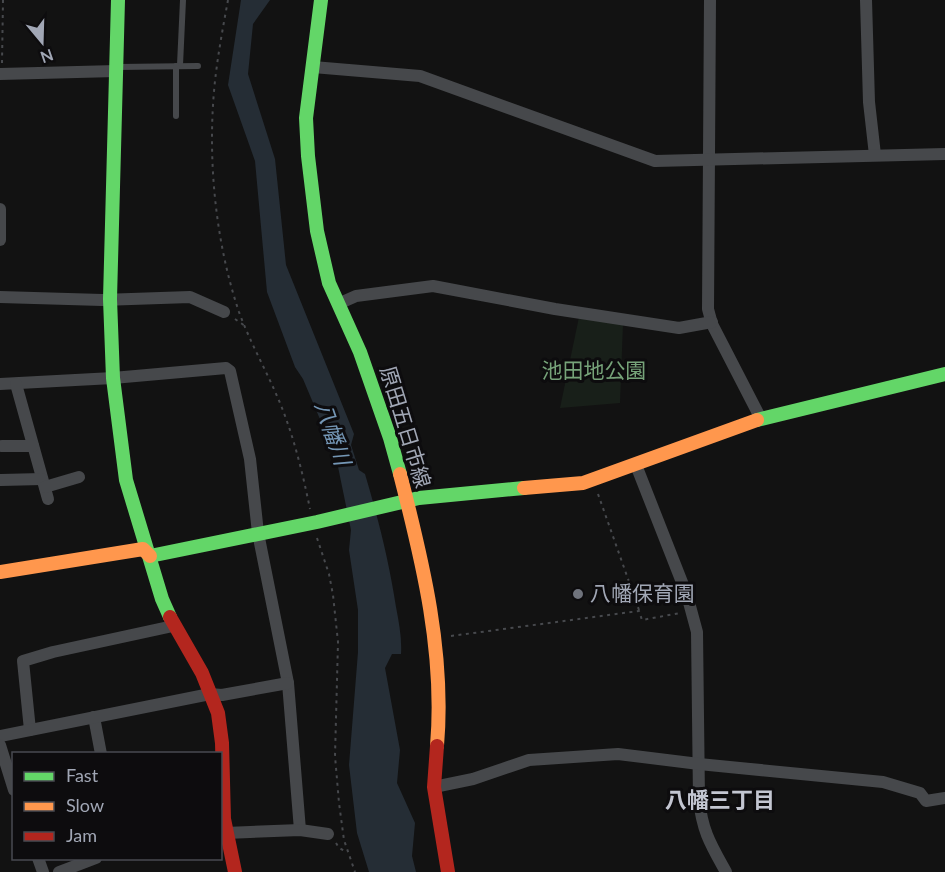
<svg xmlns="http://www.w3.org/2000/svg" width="945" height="872" font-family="Lato,'Noto Sans JP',sans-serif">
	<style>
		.green { fill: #181f19 }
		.water { fill: #252d35 }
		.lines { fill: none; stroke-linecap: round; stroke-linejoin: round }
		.path { stroke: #47494d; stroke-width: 2; stroke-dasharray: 3 4.5; stroke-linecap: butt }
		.lane { stroke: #46484b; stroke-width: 6 }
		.street { stroke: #46484b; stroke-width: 12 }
		.fast { stroke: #63d668; stroke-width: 14 }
		.slow { stroke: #ff974d; stroke-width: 14 }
		.jam { stroke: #b3261e; stroke-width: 14 }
		.poi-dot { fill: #6f737c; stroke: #0d0c0e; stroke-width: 2 }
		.labels { text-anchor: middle; stroke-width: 6; stroke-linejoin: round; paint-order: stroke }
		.park-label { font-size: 21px; fill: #76a379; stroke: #0d0c0e }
		.street-label { font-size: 21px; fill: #a1a7b5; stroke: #0d0c0e }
		.poi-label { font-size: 21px; fill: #a1a7b5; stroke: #0d0c0e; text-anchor: start }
		.water-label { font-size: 22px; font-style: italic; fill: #7496b5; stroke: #0d0c0e }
		.neighbourhood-label { font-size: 22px; font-weight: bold; fill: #c3c6d1; stroke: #0d0c0e }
	</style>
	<rect width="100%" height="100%" fill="#121212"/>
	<!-- green -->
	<polygon class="green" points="579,317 623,324 620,403 560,408"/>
	<!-- water -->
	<path class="water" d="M241,0H270L253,24L248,74L275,159L286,265L354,434L351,445L359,470L365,474C378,518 389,561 396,607C399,623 402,638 401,654H392L385,668L400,750L397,783L415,823L412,856L416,872H369L357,833L349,765L358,652V610L349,550L351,530L336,457L303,379L295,367L267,292L255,161L228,85Z"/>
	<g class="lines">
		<!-- path -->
		<g class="path">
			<path d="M228,0C223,27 218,54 215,81C207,156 215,241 239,312C251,345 269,375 282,408C295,441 303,475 310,509"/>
			<polyline points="2,63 3,0"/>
			<polyline points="235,319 245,326"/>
			<polyline points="598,494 639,610"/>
			<polyline points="317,538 329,574 333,595 338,642 335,756 339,803 344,840 355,872"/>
			<polyline points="451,636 639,611 642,620 680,613"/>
			<polyline points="336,843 339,848 347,852"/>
		</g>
		<!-- lane -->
		<g class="lane">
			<polyline points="180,65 183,0"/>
			<polyline points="118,67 198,66"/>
			<polyline points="176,116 176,66"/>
		</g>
		<!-- street -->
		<g class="street">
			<polyline points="710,0 708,309 712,324 761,419"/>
			<polyline points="866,0 869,102 875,155"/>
			<polyline points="313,67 420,76 655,161 945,154"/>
			<polyline points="0,74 116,71"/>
			<polyline points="0,209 0,240"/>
			<polyline points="0,297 102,300 190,297 224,312"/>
			<polyline points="338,304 356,296 433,286 555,309 679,328 712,322"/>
			<polyline points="0,384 113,378 226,368 230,371 250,459 258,533 288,683 300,830"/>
			<polyline points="16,384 48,499"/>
			<polyline points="2,446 33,446"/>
			<path d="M636,465L687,595L697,632L699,799C702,831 711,845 726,872"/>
			<polyline points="1,480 42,479"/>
			<polyline points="45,487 79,477"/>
			<polyline points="94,717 101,754"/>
			<polyline points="30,730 23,661 53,652 173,626"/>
			<polyline points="0,736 210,694 222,695 288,683"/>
			<polyline points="0,745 14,790"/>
			<polyline points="434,787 473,779 529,760 618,754 699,764 883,782 920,793 926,801 945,798"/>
			<polyline points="226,833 300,830 328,834"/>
			<polyline points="38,858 43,872"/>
			<polyline points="59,872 96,858"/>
		</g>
		<!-- fast -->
		<g class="fast">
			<polyline points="118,0 110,299 113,378 126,480 162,599 170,617"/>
			<polyline points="321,0 306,118 308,156 317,231 329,283 360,352 390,438 400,474"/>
			<polyline points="757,420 945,374"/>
			<polyline points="150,556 317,522 419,498 524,488"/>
		</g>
		<!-- slow -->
		<g class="slow">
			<path d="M400,474C423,563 445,654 437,746"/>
			<polyline points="524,488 583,483 757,420"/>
			<polyline points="0,572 143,549 150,556"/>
		</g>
		<!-- jam -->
		<g class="jam">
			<polyline points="170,617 202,673 218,713 222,743 224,819 235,872"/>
			<polyline points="437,746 434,787 448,872"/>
		</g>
	</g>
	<!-- markers -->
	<circle class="poi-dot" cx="578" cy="594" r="6"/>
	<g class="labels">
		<!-- park labels -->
		<g class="park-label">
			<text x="594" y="378">池田地公園</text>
		</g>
		<!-- street labels -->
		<g class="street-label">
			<text transform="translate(405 427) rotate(73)" y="7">原田五日市線</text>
		</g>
		<!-- poi labels -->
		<g class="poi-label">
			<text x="590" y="601">八幡保育園</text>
		</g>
		<!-- water labels -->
		<g class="water-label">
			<text transform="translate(333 433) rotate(71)" y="8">八幡川</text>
		</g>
		<!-- neighbourhood labels -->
		<g class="neighbourhood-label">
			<text x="720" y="808">八幡三丁目</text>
		</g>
	</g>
	<!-- legend -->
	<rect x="12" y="752" width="210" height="108" fill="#0d0c0e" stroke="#484a51" stroke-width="1.5"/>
	<rect x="24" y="772" width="30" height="9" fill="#63d668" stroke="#484a51" stroke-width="1.5"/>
	<text x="66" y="782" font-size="18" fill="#a1a7b5">Fast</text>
	<rect x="24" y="802" width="30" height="9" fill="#ff974d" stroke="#484a51" stroke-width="1.5"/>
	<text x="66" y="812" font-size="18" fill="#a1a7b5">Slow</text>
	<rect x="24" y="832" width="30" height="9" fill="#b3261e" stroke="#484a51" stroke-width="1.5"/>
	<text x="66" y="842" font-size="18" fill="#a1a7b5">Jam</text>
	<!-- north arrow -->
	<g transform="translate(42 42) rotate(161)" stroke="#0d0c0e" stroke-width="4.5" paint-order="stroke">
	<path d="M0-4.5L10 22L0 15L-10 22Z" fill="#a1a7b5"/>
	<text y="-9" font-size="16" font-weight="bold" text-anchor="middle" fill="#a1a7b5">N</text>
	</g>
</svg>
